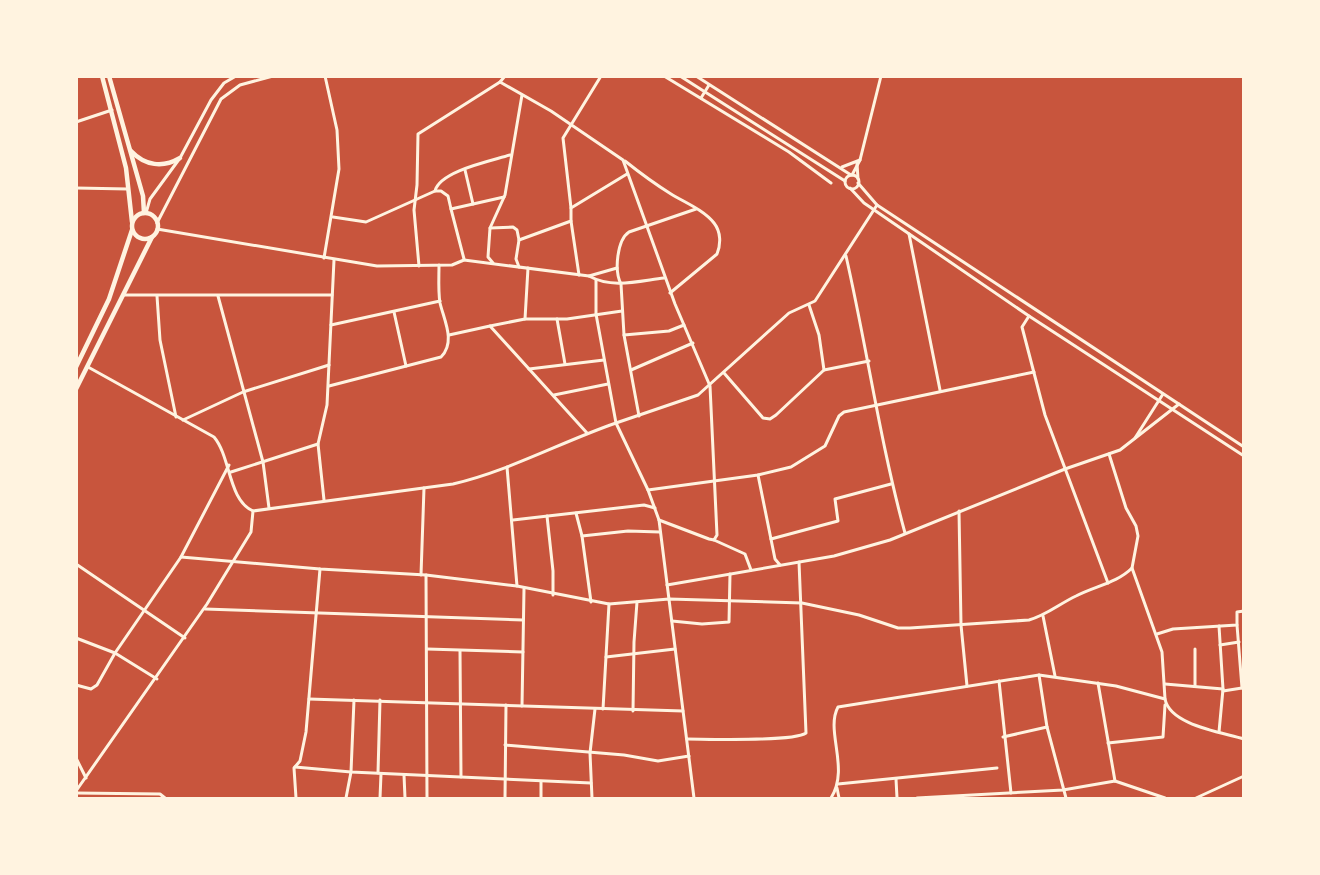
<svg xmlns="http://www.w3.org/2000/svg" width="1320" height="875" font-family="'Source Sans 3',sans-serif">
	<style>
		.lines { fill: none; stroke-linecap: round; stroke-linejoin: round }
		.minor { stroke: #fff3e0; stroke-width: 3 }
		.tertiary { stroke: #fff3e0; stroke-width: 3 }
		.primary { stroke: #fff3e0; stroke-width: 4.5 }
	</style>
	<rect width="100%" height="100%" fill="#c8553d"/>
	<g class="lines">
		<!-- minor -->
		<g class="minor">
			<polyline points="505,76 500,82 551,111 623,160 675,304 710,386 717,535 714,540 709,539 659,520"/>
			<polyline points="664,76 789,152 831,183"/>
			<polyline points="701,98 709,85"/>
			<polyline points="76,122 112,110"/>
			<path d="M625,161C640,173 655,184 671,194C684,202 704,210 714,223C721,232 721,244 717,254L670,293"/>
			<polyline points="857,163 858,179"/>
			<polyline points="465,170 473,204"/>
			<polyline points="852,175 860,160 881,76"/>
			<polyline points="76,188 128,189"/>
			<path d="M435,191C440,171 491,161 510,155"/>
			<polyline points="571,208 563,138 601,76"/>
			<polyline points="333,217 366,222 435,191 441,191 448,196 451,209"/>
			<polyline points="571,221 579,275"/>
			<polyline points="490,228 513,227 517,230 519,240"/>
			<path d="M157,229L377,266L452,265L464,260L589,276C612,289 639,281 664,278"/>
			<polyline points="909,234 940,390"/>
			<path d="M846,256C867,348 880,442 905,533"/>
			<polyline points="324,258 339,169 337,130 325,76"/>
			<polyline points="464,259 451,209 504,197"/>
			<polyline points="493,263 488,257 490,228 505,195 522,95"/>
			<polyline points="419,266 414,210 417,185 418,134 500,82"/>
			<polyline points="519,267 516,259 519,240 571,221 571,208 627,174"/>
			<polyline points="589,276 617,268"/>
			<polyline points="596,280 596,314 616,423 698,395 789,313 815,301 877,205"/>
			<polyline points="123,295 332,295"/>
			<polyline points="157,296 160,340 176,417"/>
			<polyline points="218,296 263,462 269,508"/>
			<polyline points="809,305 819,335 824,370"/>
			<polyline points="394,312 406,366"/>
			<polyline points="1029,316 1022,327 1045,415 1108,583"/>
			<polyline points="525,319 528,268"/>
			<polyline points="557,319 565,364"/>
			<polyline points="331,325 440,301"/>
			<polyline points="449,335 490,326"/>
			<polyline points="624,335 669,331 684,325"/>
			<polyline points="529,369 604,360"/>
			<polyline points="631,370 693,343"/>
			<polyline points="724,373 763,418 770,419 776,415 824,370 869,361"/>
			<path d="M329,386L441,357C456,342 444,320 440,303C438,291 439,277 439,265"/>
			<polyline points="554,395 608,384"/>
			<path d="M639,416L624,335L621,284C614,271 617,240 629,232L696,209"/>
			<polyline points="183,420 243,392 329,365"/>
			<polyline points="587,433 490,326 525,319 567,319 622,311"/>
			<polyline points="1135,438 1163,394"/>
			<polyline points="318,444 324,500"/>
			<polyline points="1109,454 1126,508 1136,526 1138,536 1132,568"/>
			<polyline points="507,467 517,586"/>
			<polyline points="231,472 318,444 327,405 334,260"/>
			<polyline points="758,475 775,559 780,565"/>
			<polyline points="648,490 758,475 791,467 825,446 839,416 844,412 1034,372"/>
			<polyline points="959,511 961,625 967,686"/>
			<polyline points="576,513 582,536 591,602"/>
			<polyline points="547,516 553,571 553,595"/>
			<polyline points="513,520 644,505 655,508"/>
			<polyline points="582,536 628,531 660,532"/>
			<polyline points="771,539 838,521 835,499 891,484"/>
			<polyline points="714,540 745,554 751,570"/>
			<path d="M181,557L320,569L426,575L517,586L609,604L669,599L802,603L859,615L898,628H910L1029,620C1047,615 1059,604 1076,596C1095,586 1117,583 1132,568L1162,652L1165,699"/>
			<polyline points="76,564 185,638"/>
			<polyline points="421,575 424,488"/>
			<polyline points="426,575 427,798"/>
			<polyline points="667,585 834,556 890,540 1065,469 1120,450 1179,404"/>
			<polyline points="205,609 523,620"/>
			<polyline points="1043,616 1055,676"/>
			<polyline points="672,621 702,624 729,622 730,574"/>
			<polyline points="1237,625 1242,688"/>
			<polyline points="1157,634 1173,629 1237,625 1237,612 1244,611"/>
			<polyline points="76,638 115,653 157,679"/>
			<polyline points="1220,645 1239,642"/>
			<polyline points="427,649 523,652"/>
			<polyline points="460,651 461,777"/>
			<polyline points="606,657 675,649"/>
			<polyline points="1039,675 1047,727 1066,798"/>
			<polyline points="999,681 1011,793"/>
			<polyline points="1098,683 1115,781"/>
			<polyline points="1165,684 1223,689"/>
			<polyline points="76,685 91,689 97,685 115,653 181,557 229,465"/>
			<polyline points="1195,686 1195,649"/>
			<polyline points="1223,691 1242,688"/>
			<polyline points="309,699 683,711"/>
			<polyline points="522,706 524,589"/>
			<polyline points="603,709 609,604"/>
			<polyline points="633,711 634,642 637,602"/>
			<polyline points="1219,732 1223,689 1219,626"/>
			<polyline points="1003,737 1047,727"/>
			<path d="M687,739C707,739 794,742 806,733L799,562"/>
			<polyline points="1108,743 1163,737 1165,705"/>
			<polyline points="505,745 624,755 658,761 689,756"/>
			<polyline points="76,758 86,778"/>
			<polyline points="295,767 351,772 591,783"/>
			<polyline points="378,773 380,700"/>
			<polyline points="404,775 405,798"/>
			<polyline points="896,779 897,798"/>
			<polyline points="838,784 997,768"/>
			<polyline points="837,788 839,798"/>
			<polyline points="76,791 207,604 251,532 253,511"/>
			<polyline points="76,793 160,794 165,798"/>
			<polyline points="296,798 294,768 300,761 306,732 320,569"/>
			<polyline points="346,798 351,772 354,700"/>
			<polyline points="380,798 381,774"/>
			<polyline points="505,798 506,705"/>
			<polyline points="541,798 541,782"/>
			<polyline points="592,798 590,753 595,709"/>
			<path d="M831,798C850,768 825,731 838,707L1039,675L1116,686L1165,699C1170,725 1221,732 1244,739"/>
			<polyline points="917,798 1063,790 1115,781 1165,798"/>
			<polyline points="1196,798 1244,776"/>
		</g>
		<!-- tertiary -->
		<g class="tertiary">
			<polyline points="680,76 845,181"/>
			<polyline points="696,76 851,175"/>
			<polyline points="842,167 860,160"/>
			<circle cx="852" cy="182" r="7"/>
			<polyline points="858,183 877,205 1244,447"/>
			<polyline points="850,188 864,203 1029,316 1244,456"/>
			<polyline points="146,213 150,199 180,158 211,100 224,83 236,76"/>
			<polyline points="157,223 221,99 240,85 273,76"/>
			<path d="M88,367L214,437C231,457 228,500 253,511L453,484C509,471 561,442 616,423L648,490L659,520L694,798"/>
		</g>
		<!-- primary -->
		<g class="primary">
			<polyline points="102,76 126,168 132,222"/>
			<polyline points="109,76 143,196 144,213"/>
			<path d="M131,151C145,166 163,168 180,158"/>
			<circle cx="145" cy="226" r="13"/>
			<polyline points="76,367 109,299 132,230"/>
			<polyline points="76,389 152,237"/>
		</g>
	</g>
	<!-- border -->
	<rect width="1320" height="875" fill="none" stroke="#fff3e0" stroke-width="156"/>
</svg>
